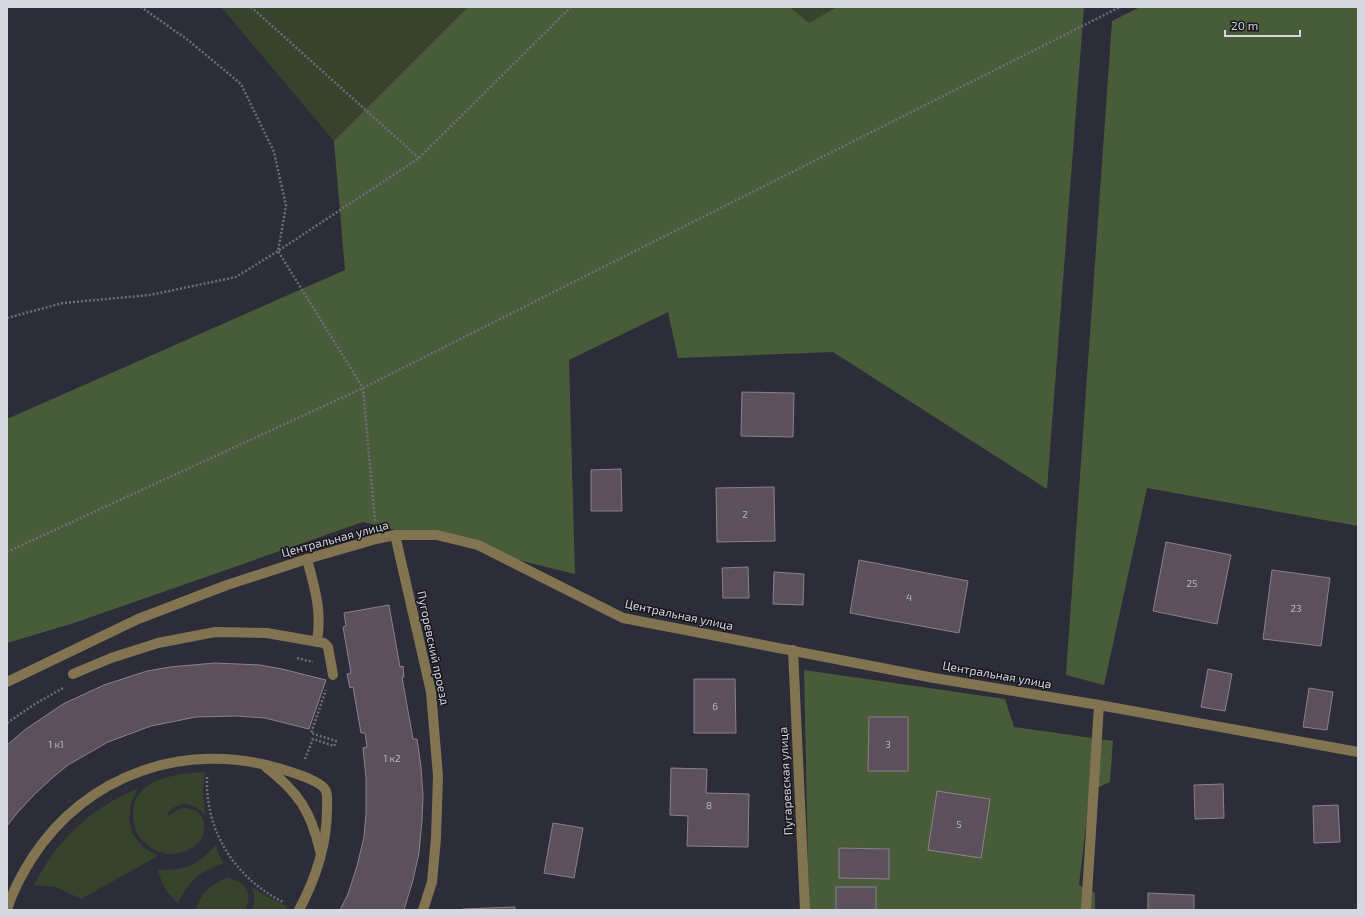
<svg xmlns="http://www.w3.org/2000/svg" width="1365" height="917" font-family="'Exo 2',sans-serif">
	<style>
		.green { fill: #37432d }
		.forest { fill: #485c39 }
		.building { fill: #5b505b; stroke: #8c808b }
		.lines { fill: none; stroke-linecap: round; stroke-linejoin: round }
		.path { stroke: #6e6e79; stroke-width: 2.5; stroke-dasharray: 2 2; stroke-linecap: butt }
		.minor { stroke: #827351; stroke-width: 10 }
		.labels { text-anchor: middle; stroke-width: 3; stroke-linejoin: round; paint-order: stroke }
		.number-label { font-size: 10px; fill: #b7b5be }
		.street-label { font-size: 12px; fill: #d6d7df; stroke: #16161c }
	</style>
	<rect width="100%" height="100%" fill="#2d2d3a"/>
	<!-- green -->
	<g class="green">
		<polygon points="221,7 468,7 334,141"/>
		<polygon points="790,7 837,7 809,23"/>
		<path d="M205,772L203,792L205,815C193,802 180,800 167,813L169,816C176,809 184,806 193,810C198,812 202,815 203,820C210,840 189,854 171,854C158,854 146,846 138,835C134,828 133,820 133,812C135,777 178,774 205,772Z"/>
		<path d="M138,788L131,803L129,819L133,835L144,848L158,856L81,899L56,887L34,885C60,836 88,811 138,788Z"/>
		<path d="M216,845L219,855L224,863C199,872 190,879 178,903C166,892 162,885 158,870C186,870 197,866 216,845Z"/>
		<path d="M228,878C245,881 254,894 245,910H196C199,894 213,882 228,878Z"/>
		<path d="M252,887L270,898L287,906L285,910H251C256,902 254,895 252,887Z"/>
	</g>
	<!-- forest -->
	<g class="forest">
		<polygon points="468,7 790,7 809,23 837,7 1084,7 1047,489 833,352 678,358 668,312 569,360 575,574 363,522 74,623 7,643 7,419 345,270 334,141"/>
		<polygon points="1140,7 1358,7 1358,526 1147,488 1104,685 1066,675 1112,21"/>
		<polygon points="804,670 1005,699 1014,727 1113,741 1110,782 1090,791 1079,885 1095,893 1095,910 809,910"/>
	</g>
	<!-- building -->
	<g class="building">
		<polygon points="742,392 794,393 793,437 741,436"/>
		<polygon points="621,469 622,511 591,511 591,470"/>
		<polygon points="774,487 775,541 717,542 716,488"/>
		<polygon points="1166,542 1231,555 1217,624 1153,611"/>
		<polygon points="859,560 968,581 959,633 850,613"/>
		<polygon points="748,567 749,598 723,598 722,568"/>
		<polygon points="1272,570 1330,578 1321,646 1263,639"/>
		<polygon points="774,572 804,574 803,605 773,604"/>
		<polygon points="389,605 400,667 403,666 404,677 402,677 413,739 417,739 421,767 423,796 422,820 419,853 413,880 404,910 340,910 348,894 357,866 364,837 366,813 366,778 363,748 367,747 365,733 361,733 353,687 350,688 347,674 351,673 343,627 346,626 344,613"/>
		<polygon points="215,663 260,665 282,669 326,680 309,729 265,718 236,716 196,717 151,726 108,742 68,765 51,779 34,795 18,812 7,826 7,745 26,729 63,704 104,685 147,671 170,667"/>
		<polygon points="1208,669 1232,674 1225,711 1201,707"/>
		<polygon points="694,679 735,679 736,733 694,733"/>
		<polygon points="1309,688 1333,692 1327,730 1303,727"/>
		<polygon points="869,717 908,717 908,771 868,771"/>
		<polygon points="671,768 707,769 706,793 749,794 748,847 687,846 688,816 670,815"/>
		<polygon points="1223,784 1224,818 1195,819 1194,785"/>
		<polygon points="937,791 990,799 981,858 928,850"/>
		<polygon points="1338,805 1340,842 1314,843 1313,806"/>
		<polygon points="553,823 583,828 574,878 544,873"/>
		<polygon points="839,848 889,849 889,879 839,878"/>
		<rect x="836" y="887" width="40" height="23"/>
		<polygon points="1148,893 1194,895 1194,910 1148,910"/>
		<polygon points="515,907 515,910 463,910 463,909"/>
	</g>
	<g class="lines">
		<!-- path -->
		<g class="path">
			<polyline points="251,7 419,158"/>
			<polyline points="7,318 63,303 150,295 236,277 278,251 286,206 274,152 241,84 188,40 141,7"/>
			<polyline points="375,521 363,388 278,251 419,158 571,7"/>
			<polyline points="7,552 363,388 1120,7"/>
			<polyline points="297,658 313,662"/>
			<polyline points="7,723 35,704 63,688"/>
			<polyline points="305,759 313,739 334,746 336,741 311,733 326,690"/>
			<path d="M207,777C205,831 235,878 283,902"/>
		</g>
		<!-- minor -->
		<g class="minor">
			<polyline points="395,535 431,692 438,776 436,838 432,882 423,910"/>
			<path d="M307,559C315,590 322,609 317,642"/>
			<polyline points="793,650 805,910"/>
			<polyline points="73,674 111,658 158,643 215,632 267,633 324,643 328,647 333,675"/>
			<polyline points="7,682 138,619 227,585 307,559 376,539 395,535 437,535 478,545 623,618 934,678 1099,705 1358,752"/>
			<path d="M266,767C298,792 311,811 320,851"/>
			<path d="M7,910C12,892 22,874 32,858C86,774 186,740 281,769C291,772 322,781 326,791C328,797 327,803 327,809C327,845 316,878 299,910"/>
			<polyline points="1086,910 1099,705"/>
		</g>
	</g>
	<g class="labels">
		<!-- number labels -->
		<g class="number-label">
			<text x="745" y="518">2</text>
			<text x="1192" y="587">25</text>
			<text x="909" y="601">4</text>
			<text x="1296" y="612">23</text>
			<text x="715" y="710">6</text>
			<text x="56" y="748">1 к1</text>
			<text x="888" y="748">3</text>
			<text x="392" y="762">1 к2</text>
			<text x="709" y="809">8</text>
			<text x="959" y="828">5</text>
		</g>
		<!-- street labels -->
		<g class="street-label">
			<text transform="translate(335 539) rotate(-15)" y="4">Центральная улица</text>
			<text transform="translate(679 615) rotate(12)" y="4">Центральная улица</text>
			<text transform="translate(433 648) rotate(78)" y="4">Пугоревский проезд</text>
			<text transform="translate(997 675) rotate(10)" y="4">Центральная улица</text>
			<text transform="translate(786 781) rotate(-93)" y="4">Пугаревская улица</text>
		</g>
	</g>
	<!-- border -->
	<rect width="1365" height="917" fill="none" stroke="#d6d7df" stroke-width="16"/>
	<!-- scale -->
	<path d="M1225 30v6h75v-6" fill="none" stroke="#d6d7df" stroke-width="2"/>
	<text x="1231" y="30" font-size="12" fill="#d6d7df" stroke="#16161c" stroke-width="3" paint-order="stroke">20 m</text>
</svg>
